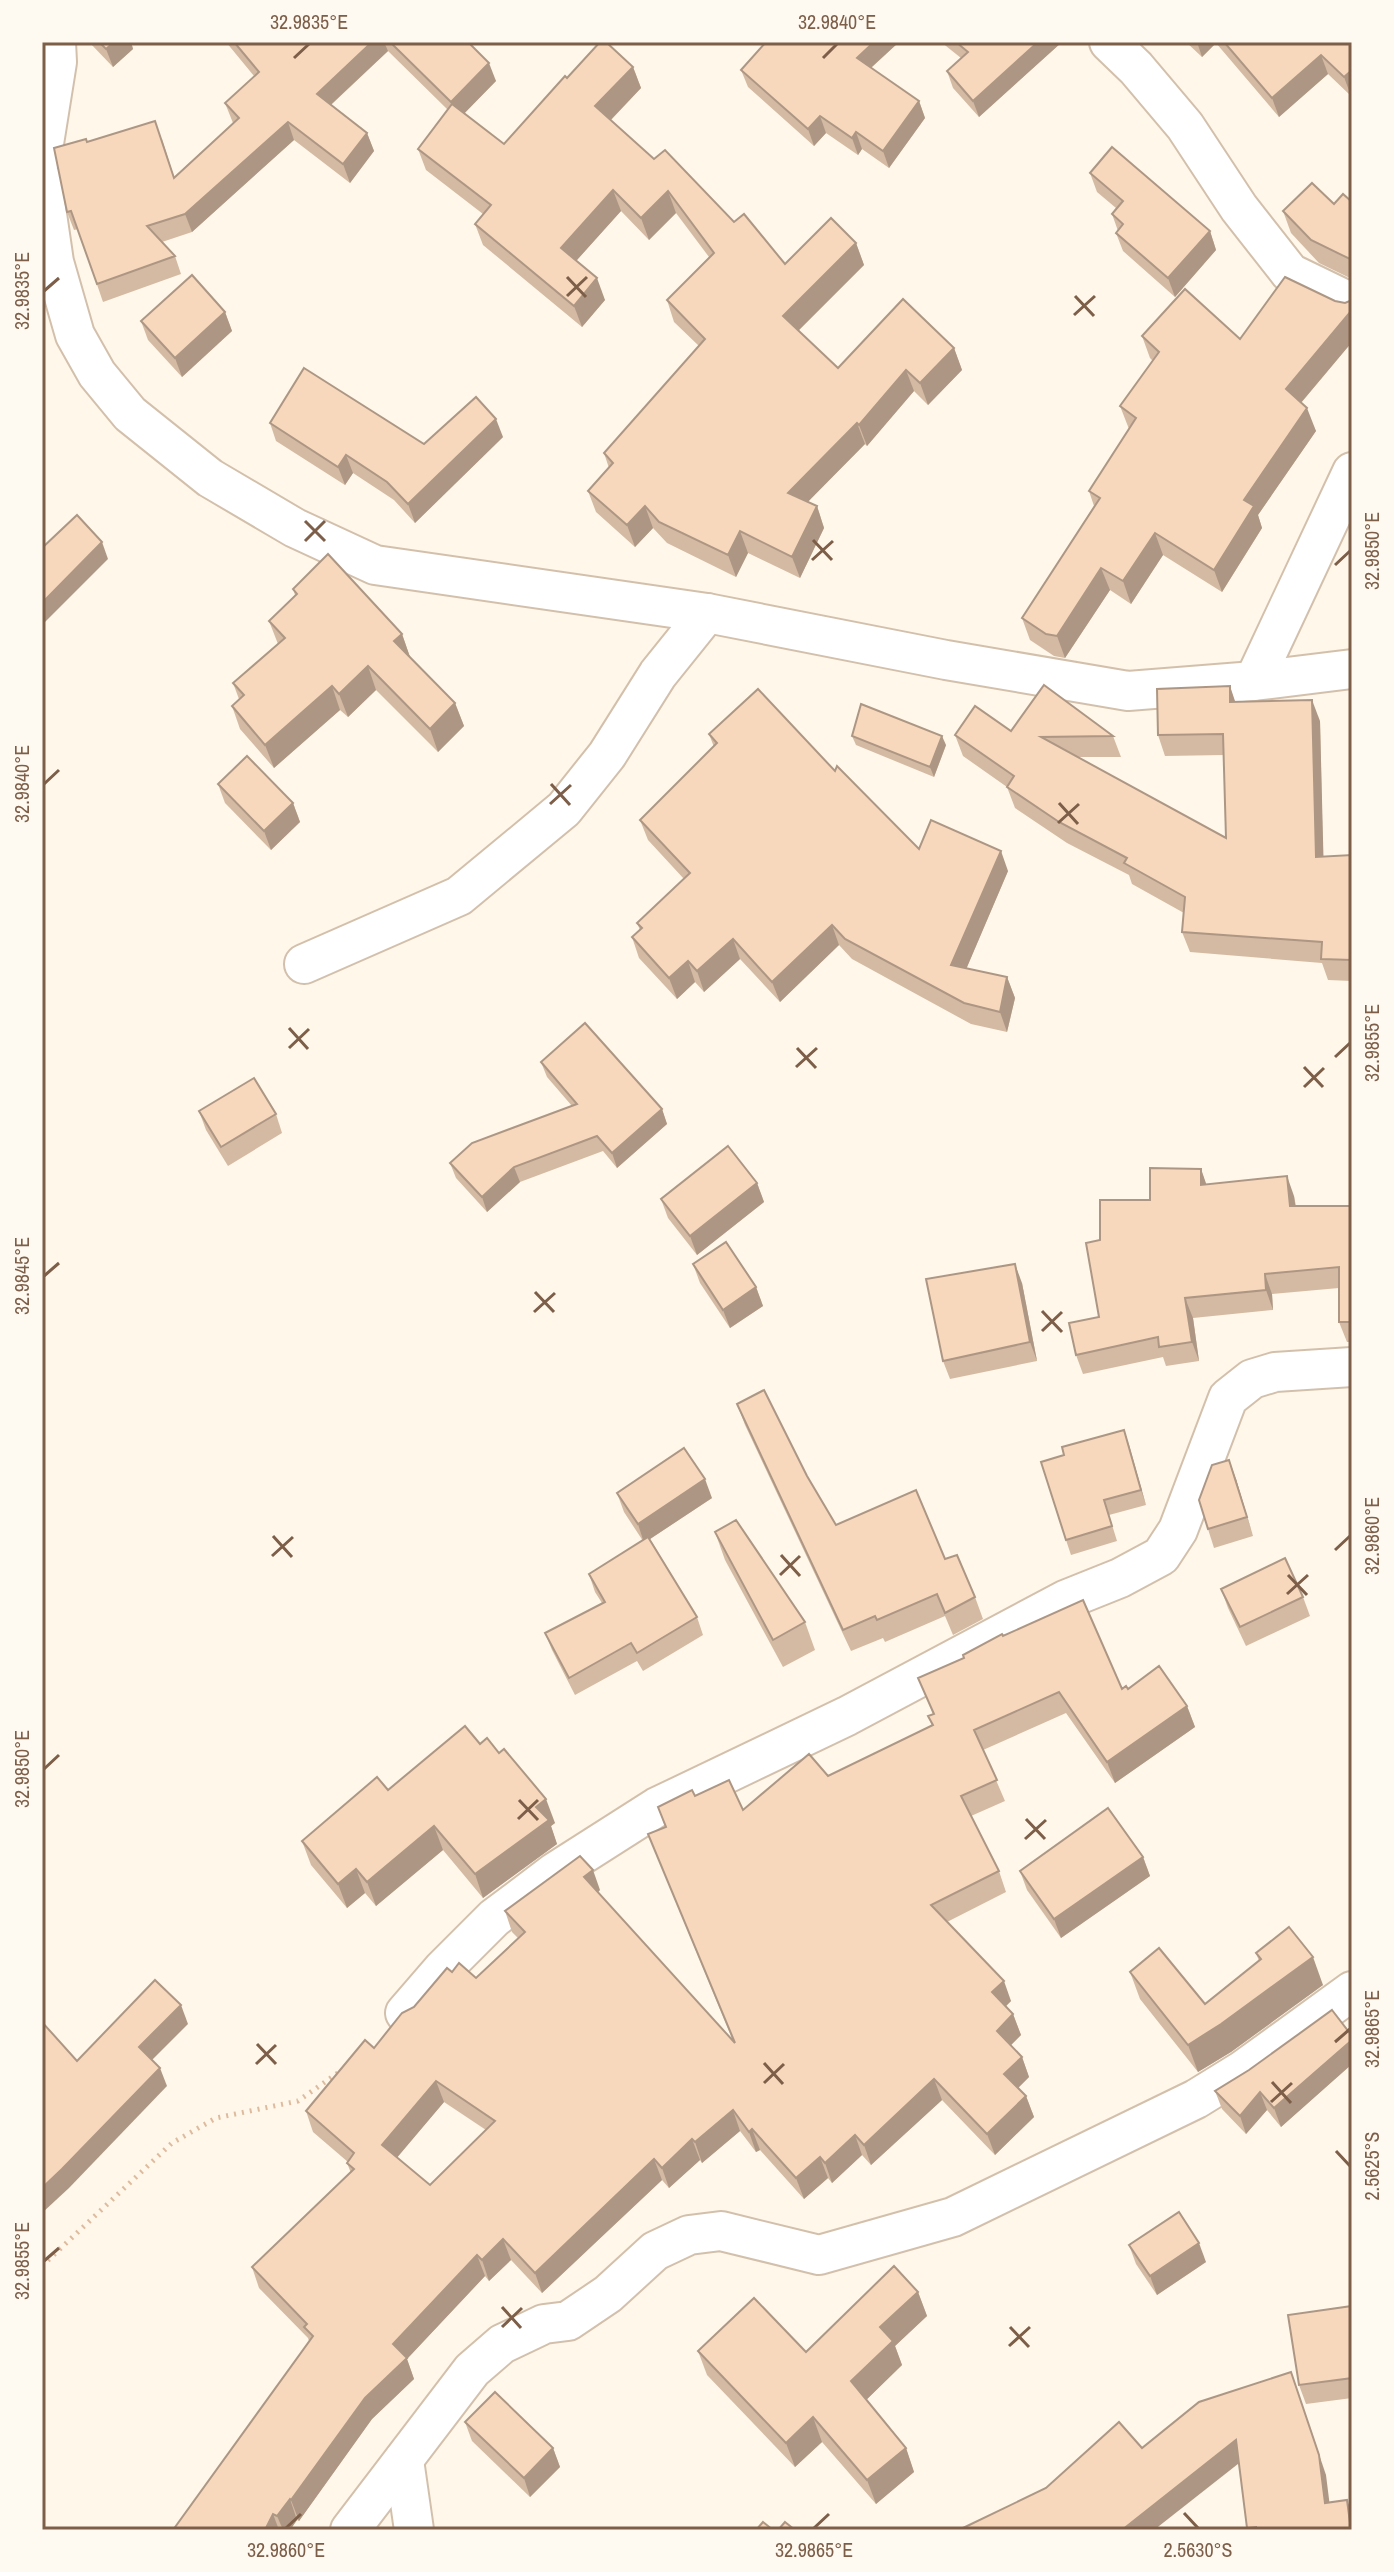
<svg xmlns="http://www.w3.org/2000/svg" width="1394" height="2572" font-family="'Archivo Narrow',sans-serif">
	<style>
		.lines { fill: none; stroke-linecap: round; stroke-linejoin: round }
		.street-casing { stroke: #d3c0ac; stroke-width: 42 }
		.path { stroke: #debb9f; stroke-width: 5; stroke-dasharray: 2 6; stroke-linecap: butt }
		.street { stroke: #fff; stroke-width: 38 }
		.wall { fill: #d4baa3; fill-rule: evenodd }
		.shaded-wall { fill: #ad9784 }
		.building { fill: #f7d8bd; stroke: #ad9784; stroke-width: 2; fill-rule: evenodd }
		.ticks { fill: none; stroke: #7d5e48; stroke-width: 3 }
		.neatline { fill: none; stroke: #7d5e48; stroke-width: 3 }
		.ticks-label { font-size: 20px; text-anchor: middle; fill: #7d5e48 }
	</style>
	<rect width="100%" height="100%" fill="#fff7e9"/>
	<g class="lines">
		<defs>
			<g id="street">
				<polyline points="1109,42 1136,68 1185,126 1239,208 1290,273 1352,303"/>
				<polyline points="42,156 57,62 56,42"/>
				<polyline points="42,180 54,262 75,335 97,374 130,414 210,478 295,528 375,565 707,613 946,660 1128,691 1254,681 1352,669"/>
				<polyline points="1254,681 1352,472"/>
				<polyline points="304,964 459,896 564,809 607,755 658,674 707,613"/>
				<polyline points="405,2013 443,1969 494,1918 555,1872 657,1807 847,1716 1065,1600 1120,1578 1161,1556 1178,1530 1228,1398 1252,1379 1275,1372 1352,1367"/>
				<polyline points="404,2460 414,2530"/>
				<polyline points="350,2530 472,2370 502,2344 544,2324 568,2321 608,2294 655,2251 689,2235 721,2231 819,2255 953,2217 1196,2099 1243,2070 1352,1991"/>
			</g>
		</defs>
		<!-- street casing -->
		<use href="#street" class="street-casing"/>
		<!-- path -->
		<polyline class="path" points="42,2266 172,2143 216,2118 298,2101 342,2070"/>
		<!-- street -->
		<use href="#street" class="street"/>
	</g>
	<!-- wall -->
	<g class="wall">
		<polygon points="89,42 131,42 133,49 113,67"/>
		<polygon points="226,42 468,42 496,81 464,113 504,144 567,78 633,67 641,88 611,120 654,159 734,222 785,264 856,243 864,265 798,331 838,368 954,348 962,370 928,405 914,391 867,446 865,444 807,502 817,506 824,528 800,578 748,553 736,577 667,543 653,528 635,547 596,512 588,491 609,468 604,453 699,346 674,322 667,300 709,257 676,213 649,240 621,211 576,261 605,300 582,327 483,245 475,224 483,214 426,170 418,149 448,110 388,51 331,105 367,133 374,151 350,183 294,140 192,232 162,242 175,256 181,274 103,302 78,229 74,230 67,212 87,142 162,139 174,177 233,123 225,103 254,76"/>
		<polygon points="899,42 871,68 919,101 925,118 889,168 862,149 858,155 826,133 814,146 748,87 741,70"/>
		<polygon points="941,42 1062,42 979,117 953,88 947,71 961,58"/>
		<polygon points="1186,42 1352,42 1351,96 1328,74 1279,117 1216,43 1202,57"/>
		<polygon points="1090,173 1210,231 1216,250 1175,297 1123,251 1116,233 1118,231 1112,214 1116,208 1097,192"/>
		<polygon points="1352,202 1352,279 1319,263 1291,233 1283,211"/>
		<polygon points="1352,300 1352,342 1301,403 1316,431 1258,515 1262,528 1222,592 1163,555 1131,604 1110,590 1065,658 1054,656 1030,640 1022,618 1094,506 1089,491 1129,429 1120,406 1153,361 1150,358 1142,336 1240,339 1335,301 1345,303"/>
		<polygon points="225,312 232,331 182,377 148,340 141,321"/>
		<polygon points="270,423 424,444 503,437 415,523 394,500 353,473 345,485 276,441"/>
		<polygon points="293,589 402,634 410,657 455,703 464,726 438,752 376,690 348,717 340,710 274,768 240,729 232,706 239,699 233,683 278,644 269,621 295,595"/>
		<polygon points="1235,701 1320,721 1323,857 1352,855 1352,981 1328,980 1322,963 1190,952 1182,932 1184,913 1132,884 1129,875 1067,843 1015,808 1007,787 963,756 955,735 1011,731 1113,736 1121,757 1078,757 1226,838 1224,755 1165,756 1158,735"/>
		<polygon points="709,734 835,771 919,849 1008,871 966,969 1007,977 1015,998 1007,1032 971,1024 852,959 839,945 780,1002 740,959 704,992 695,982 677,999 639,958 632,937 640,930 637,923 684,879 648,840 640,820 714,747"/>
		<polygon points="852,736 946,745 934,777 856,745"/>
		<polygon points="218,784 293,803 300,822 271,850 225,803"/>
		<polygon points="541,1062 662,1109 667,1124 617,1168 603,1151 520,1182 487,1212 456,1178 450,1163 572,1106 547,1077"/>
		<polygon points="199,1111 276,1114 282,1133 228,1166 206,1130"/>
		<polygon points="1201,1169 1206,1185 1294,1196 1296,1206 1352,1206 1352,1342 1347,1342 1339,1322 1339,1288 1272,1294 1273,1310 1193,1318 1199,1361 1166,1366 1163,1357 1083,1374 1076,1355 1099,1317 1100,1240 1150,1200"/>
		<polygon points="757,1183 764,1202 697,1255 668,1218 661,1199"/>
		<polygon points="693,1264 756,1287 763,1306 730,1328 700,1283"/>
		<polygon points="1022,1283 1037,1361 950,1379 943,1361"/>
		<polygon points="737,1404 807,1476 836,1525 945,1559 975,1597 983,1619 953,1635 945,1616 885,1642 883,1638 851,1651 745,1425"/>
		<polygon points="1124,1430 1146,1505 1109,1515 1117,1541 1071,1555 1066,1540 1064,1455"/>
		<polygon points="1236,1479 1253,1536 1214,1548 1208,1529"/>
		<polygon points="617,1493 712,1498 650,1539 697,1617 703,1635 643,1671 637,1661 575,1695 552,1650 545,1633 602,1603 595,1592 589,1574 643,1541 624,1512"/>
		<polygon points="715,1532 805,1622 815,1650 783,1667 725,1560"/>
		<polygon points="1221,1589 1303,1597 1310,1616 1246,1646 1228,1608"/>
		<path d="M1003,1636L1122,1689H1128L1187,1706L1195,1727L1115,1783L1066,1713L983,1750L1005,1801L971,1816L999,1871L1006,1892L947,1922L1011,2001L1006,2006L1013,2014L1021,2035L1011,2045L1022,2057L1029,2077L1018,2088L1026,2096L1034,2117L995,2155L942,2100L871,2165L862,2155L832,2183L828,2178L804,2199L760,2150L756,2152L740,2131L702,2163L700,2160L669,2188L662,2180L542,2293L511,2260L489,2281L485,2276L407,2359L414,2379L372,2419L299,2521L297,2520L290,2530H173L309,2341L308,2338L259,2288L252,2267L351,2173L347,2163L348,2162L313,2132L306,2111L374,2048L414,2007L452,1972L476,1978L518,1938L512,1932L505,1911L600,1890L598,1892L733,2041L648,1834L665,1827L658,1807L695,1796L743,1810L828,1776L932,1726L928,1716L933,1714L918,1678L964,1658ZM444,2102L486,2130L430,2185L397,2157Z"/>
		<polygon points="480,1744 555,1823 551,1826 557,1844 483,1898 443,1850 376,1906 365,1893 347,1908 311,1865 302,1841 388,1790"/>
		<polygon points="1143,1857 1150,1876 1061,1938 1027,1890 1020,1871"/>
		<polygon points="1256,1953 1323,1985 1231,2052 1198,2072 1140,1999 1130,1972 1205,2004 1259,1961"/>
		<polygon points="1352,2036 1352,2064 1281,2127 1267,2110 1246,2134 1222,2109 1215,2091"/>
		<polygon points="1129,2245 1206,2262 1157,2295 1136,2264"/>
		<polygon points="918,2292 927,2316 895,2346 902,2365 866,2400 906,2448 914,2472 876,2504 822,2442 795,2467 707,2375 698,2351 806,2352"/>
		<polygon points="1352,2306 1352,2398 1306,2404 1299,2385"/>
		<polygon points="465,2422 553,2448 560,2467 530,2497 472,2441"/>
	</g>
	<!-- shaded-wall -->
	<g class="shaded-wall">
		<polygon points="114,42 131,42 133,49 113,67 106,49"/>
		<polygon points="372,42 384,42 388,51 323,112 317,94"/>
		<polygon points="874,42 899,42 863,75 857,58"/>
		<polygon points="1038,42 1062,42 979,117 973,101"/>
		<polygon points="1197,42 1215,42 1216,43 1202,57"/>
		<polygon points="1321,55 1328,74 1279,117 1272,98"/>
		<polygon points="489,63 496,81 458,120 451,102"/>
		<polygon points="633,67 641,88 603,128 595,106"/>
		<polygon points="1352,70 1352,95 1351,96 1344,77"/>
		<polygon points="919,101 925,118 889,168 883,151"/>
		<polygon points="820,116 826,133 814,146 808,129"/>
		<polygon points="288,122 294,140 192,232 185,214"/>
		<polygon points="856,132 862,149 858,155 852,138"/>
		<polygon points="367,133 374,151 350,183 343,164"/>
		<polygon points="613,190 621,211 568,270 561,248"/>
		<polygon points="668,191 676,213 649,240 641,218"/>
		<polygon points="1210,231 1216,250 1175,297 1168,278"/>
		<polygon points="856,243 864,265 791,338 783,316"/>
		<polygon points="597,278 605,300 582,327 574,306"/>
		<polygon points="1352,310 1352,342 1294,411 1286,389"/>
		<polygon points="225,312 232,331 182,377 175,358"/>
		<polygon points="954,348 962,370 928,405 920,383"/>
		<polygon points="906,370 914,391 867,446 859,425"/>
		<polygon points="1307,408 1316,431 1258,515 1262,528 1222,592 1214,570 1244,500"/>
		<polygon points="496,419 503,437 415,523 408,504"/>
		<polygon points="857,423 865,444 796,514 788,493"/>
		<polygon points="346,455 353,473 345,485 338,467"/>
		<polygon points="645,506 653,528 635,547 627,525"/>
		<polygon points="817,506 824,528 800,578 792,557"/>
		<polygon points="740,531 748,553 736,577 728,555"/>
		<polygon points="1155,533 1163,555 1131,604 1123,581"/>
		<polygon points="102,542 108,559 42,625 42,603"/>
		<polygon points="1101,568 1110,590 1065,658 1057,636"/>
		<polygon points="402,634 410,657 394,641"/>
		<polygon points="368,666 376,690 348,717 339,694"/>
		<polygon points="332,686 340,710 274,768 265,745"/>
		<polygon points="1230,686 1237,707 1230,702"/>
		<polygon points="1312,700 1320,721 1324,878 1316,857"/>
		<polygon points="455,703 464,726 438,752 430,729"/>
		<polygon points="942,736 946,745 934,777 930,767"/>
		<polygon points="293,803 300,822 271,850 264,831"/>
		<polygon points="1001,851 1008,871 959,986 951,965"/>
		<polygon points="832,925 839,945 780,1002 772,982"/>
		<polygon points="733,939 740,959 704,992 697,971"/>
		<polygon points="688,961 695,982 677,999 669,978"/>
		<polygon points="1007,977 1015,998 1007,1032 1000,1012"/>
		<polygon points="662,1109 667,1124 617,1168 612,1153"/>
		<polygon points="514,1167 520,1182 487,1212 482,1197"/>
		<polygon points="1201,1169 1208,1189 1201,1185"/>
		<polygon points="1287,1176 1294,1196 1298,1226 1290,1206"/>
		<polygon points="757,1183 764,1202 697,1255 690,1236"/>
		<polygon points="1015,1264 1022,1283 1037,1361 1030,1342"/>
		<polygon points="1265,1274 1272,1294 1273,1310 1266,1290"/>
		<polygon points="756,1287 763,1306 730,1328 723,1310"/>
		<polygon points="1185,1298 1193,1318 1199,1361 1192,1342"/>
		<polygon points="1124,1430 1129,1445 1146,1505 1141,1490"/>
		<polygon points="1229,1460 1236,1479 1253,1536"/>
		<polygon points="705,1479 712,1498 644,1543 638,1524"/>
		<polygon points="1187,1706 1195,1727 1115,1783 1107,1762"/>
		<polygon points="546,1799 555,1823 551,1826 557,1844 483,1898 475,1874 536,1807"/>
		<polygon points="434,1826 443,1850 376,1906 367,1882"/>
		<polygon points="1143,1857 1150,1876 1061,1938 1054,1919"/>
		<polygon points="356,1869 365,1893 347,1908 338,1884"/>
		<polygon points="593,1870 600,1890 592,1898 584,1877"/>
		<polygon points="1313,1957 1323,1985 1231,2052 1198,2072 1188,2045"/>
		<polygon points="1004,1981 1011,2001 999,2013 992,1992"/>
		<polygon points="181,2005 188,2024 146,2066 139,2047"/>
		<polygon points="1013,2014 1021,2035 1004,2052 997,2031"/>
		<polygon points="1352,2040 1352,2064 1281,2127 1274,2108"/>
		<polygon points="1022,2057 1029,2077 1012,2094 1004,2074"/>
		<polygon points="160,2068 167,2086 69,2188 42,2213 42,2188"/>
		<polygon points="934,2079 942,2100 871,2165 864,2145"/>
		<polygon points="436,2081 444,2102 390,2166 382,2145"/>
		<polygon points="1260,2092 1267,2110 1246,2134 1240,2116"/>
		<polygon points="1026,2096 1034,2117 995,2155 987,2134"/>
		<polygon points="733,2110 740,2131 702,2163 695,2142"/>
		<polygon points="752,2129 760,2150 756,2152 749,2132"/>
		<polygon points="855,2135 862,2155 832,2183 825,2163"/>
		<polygon points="692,2139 700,2160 669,2188 662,2168"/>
		<polygon points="820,2157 828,2178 804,2199 796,2178"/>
		<polygon points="654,2159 662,2180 542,2293 535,2273"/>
		<polygon points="503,2239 511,2260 489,2281 482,2260"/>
		<polygon points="1199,2243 1206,2262 1157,2295 1150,2276"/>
		<polygon points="477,2255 485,2276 407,2359 414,2379 372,2419 299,2521 291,2500 393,2344"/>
		<polygon points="918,2292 927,2316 895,2346 902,2365 860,2406 851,2381 880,2327"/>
		<polygon points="1298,2392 1326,2475 1332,2523 1325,2503"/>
		<polygon points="813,2417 822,2442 795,2467 786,2443"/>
		<polygon points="1236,2440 1243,2460 1154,2530 1122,2530"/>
		<polygon points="553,2448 560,2467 530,2497 524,2478"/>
		<polygon points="906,2448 914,2472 876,2504 867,2480"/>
		<polygon points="290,2499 297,2520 290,2530 283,2530 277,2516"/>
		<polygon points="1347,2500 1352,2513 1352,2530 1351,2530"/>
		<polygon points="273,2514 279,2530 265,2530"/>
	</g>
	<!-- building -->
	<g class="building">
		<polygon points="99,42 114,42 106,49"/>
		<polygon points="234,42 372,42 317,94 367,133 343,164 288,122 185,214 147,226 175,256 97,284 71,211 67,212 54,148 86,139 87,142 155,121 174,178 239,118 225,103 259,72"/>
		<polygon points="390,42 468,42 489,63 451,102"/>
		<polygon points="600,42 606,42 633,67 595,106 654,159 665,150 734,222 744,214 785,264 831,218 856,243 783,316 838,368 903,299 954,348 920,383 906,370 859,425 857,423 788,493 817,506 792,557 740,531 728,555 659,522 645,506 627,525 588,491 613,463 604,453 705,339 667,300 714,253 668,191 641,218 613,190 561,248 597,278 574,306 475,224 491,205 418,149 452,104 504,144 565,76 567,78"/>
		<polygon points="766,42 874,42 857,58 919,101 883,151 856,132 852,138 820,116 808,129 741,70"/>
		<polygon points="956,42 1038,42 973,101 947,71 968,52"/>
		<polygon points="1224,42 1352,42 1352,70 1344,77 1321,55 1272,98"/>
		<polygon points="1112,147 1210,231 1168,278 1116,233 1123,224 1112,214 1123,201 1090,173"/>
		<polygon points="1312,183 1334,204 1343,194 1352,202 1352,260 1311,240 1283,211"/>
		<polygon points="192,275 225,312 175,358 141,321"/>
		<polygon points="1285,277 1335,301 1345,303 1352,300 1352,310 1286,389 1307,408 1244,500 1254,506 1214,570 1155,533 1123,581 1101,568 1057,636 1046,634 1022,618 1100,498 1089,491 1136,418 1120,406 1159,352 1142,336 1185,289 1240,339"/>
		<polygon points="304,368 424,444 476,397 496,419 408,504 387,482 346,455 338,467 270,423"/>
		<polygon points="77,515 102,542 42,603 42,548"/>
		<polygon points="328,554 402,634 394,641 455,703 430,729 368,666 339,694 332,686 265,745 232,706 244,695 233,683 285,638 269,621 297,594 293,589"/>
		<polygon points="1044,685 1113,736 1041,737 1226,838 1223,734 1158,735 1157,689 1230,686 1230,702 1312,700 1316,857 1352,855 1352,960 1321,959 1322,942 1182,932 1185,897 1124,863 1127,858 1059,822 1007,787 1014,776 955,735 975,706 1011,731"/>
		<polygon points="758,689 835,771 837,766 919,849 931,820 1001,851 951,965 1007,977 1000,1012 964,1003 845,939 832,925 772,982 733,939 697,971 688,961 669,978 632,937 642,928 637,923 690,873 640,820 717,743 709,734"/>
		<polygon points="861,704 942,736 930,767 852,736"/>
		<polygon points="247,756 293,803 264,831 218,784"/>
		<polygon points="585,1023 662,1109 612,1153 597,1136 514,1167 482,1197 450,1163 472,1143 577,1104 541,1062"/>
		<polygon points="254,1078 276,1114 221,1147 199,1111"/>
		<polygon points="728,1146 757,1183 690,1236 661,1199"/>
		<polygon points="1150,1168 1201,1169 1201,1185 1287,1176 1290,1206 1352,1206 1352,1322 1339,1322 1339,1267 1265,1274 1266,1290 1185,1298 1192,1342 1159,1347 1158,1337 1076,1355 1069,1323 1099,1317 1086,1243 1100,1240 1100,1200 1150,1200"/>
		<polygon points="726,1242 756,1287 723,1310 693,1264"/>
		<polygon points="1015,1264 1030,1342 943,1361 926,1279"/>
		<polygon points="764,1390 807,1476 836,1525 916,1490 945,1559 957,1555 975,1597 945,1613 937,1594 877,1620 875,1616 843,1630 737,1404"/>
		<polygon points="1124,1430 1141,1490 1104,1500 1112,1526 1066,1540 1041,1462 1064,1455 1062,1447"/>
		<polygon points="684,1448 705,1479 638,1524 617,1493"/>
		<polygon points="1229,1460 1247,1517 1208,1529 1199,1500 1212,1465"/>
		<polygon points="736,1520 805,1622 773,1640 715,1532"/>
		<polygon points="648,1537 697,1617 637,1653 631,1643 569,1678 545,1633 605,1602 589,1574"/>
		<polygon points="1285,1558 1303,1597 1240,1627 1221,1589"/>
		<path d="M1083,1600L1122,1689L1126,1686L1128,1689L1159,1666L1187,1706L1107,1762L1059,1692L974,1730L997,1780L961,1796L999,1871L931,1905L1004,1981L992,1992L1013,2014L997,2031L1022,2057L1004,2074L1026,2096L987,2134L934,2079L864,2145L855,2135L825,2163L820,2157L796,2178L752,2129L749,2132L733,2110L695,2142L692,2139L662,2168L654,2159L535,2273L503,2239L482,2260L477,2255L393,2344L407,2358L365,2398L291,2500L290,2499L277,2516L273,2514L265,2530H173L313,2336L304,2327L307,2324L252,2267L354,2169L347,2163L354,2153L306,2111L365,2040L374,2048L402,2013L414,2007L447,1968L452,1972L459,1963L476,1978L525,1932L505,1911L580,1856L593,1870L584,1877L735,2043L648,1834L666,1827L658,1807L692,1790L695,1796L729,1780L743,1810L809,1754L828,1776L933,1725L928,1716L934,1714L918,1678L964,1658L963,1655L1002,1634L1003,1636ZM436,2081L495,2121L430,2185L382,2145Z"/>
		<polygon points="465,1726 480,1744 487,1738 499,1753 504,1749 546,1799 536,1807 549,1820 475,1874 434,1826 367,1882 356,1869 338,1884 302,1841 377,1777 388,1790"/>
		<polygon points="1108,1808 1143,1857 1054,1919 1020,1871"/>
		<polygon points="1289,1927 1313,1957 1221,2024 1188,2045 1130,1972 1159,1948 1205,2004 1261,1959 1256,1953"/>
		<polygon points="155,1980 181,2005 139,2047 160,2068 62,2169 42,2188 42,2022 77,2061"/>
		<polygon points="1332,2010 1352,2036 1352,2040 1274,2108 1260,2092 1240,2116 1215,2091 1249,2070"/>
		<polygon points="1179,2212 1199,2243 1150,2276 1129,2245"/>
		<polygon points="894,2266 918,2292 880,2327 893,2341 851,2381 906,2448 867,2480 813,2417 786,2443 698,2351 754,2298 806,2352"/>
		<polygon points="1352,2306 1352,2378 1299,2385 1288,2315"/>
		<polygon points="1291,2372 1319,2455 1325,2503 1347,2500 1351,2530 1256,2530 1256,2527 1247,2528 1236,2440 1122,2530 963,2530 963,2528 1046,2488 1119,2422 1142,2448 1199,2402"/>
		<polygon points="495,2392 553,2448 524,2478 465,2422"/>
		<polygon points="763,2522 773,2530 756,2530"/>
		<polygon points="785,2522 795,2530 778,2530"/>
	</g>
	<!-- ticks -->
	<path class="ticks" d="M294,58L309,44M823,58L837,44M567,277L586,297M44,291L59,278M567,296L587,277M1075,296L1094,316M1074,315L1095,296M305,521L325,541M813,540L832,560M305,541L325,521M812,560L833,541M1335,565L1350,551M44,784L59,770M551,784L570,805M1059,803L1078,824M550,804L571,785M1058,823L1079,804M289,1028L308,1049M289,1048L309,1029M797,1048L816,1068M1335,1057L1350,1043M796,1067L817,1048M1304,1067L1323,1087M1304,1087L1324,1068M44,1276L59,1263M535,1292L554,1312M1042,1311L1062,1332M534,1312L555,1293M1042,1331L1062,1312M273,1536L292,1557M1335,1550L1350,1536M781,1555L800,1576M272,1556L293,1537M780,1575L800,1556M1288,1575L1307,1595M1287,1594L1308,1575M44,1769L59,1755M519,1800L538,1820M518,1819L538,1800M1026,1819L1045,1839M1025,1839L1046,1820M1335,2042L1350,2029M257,2044L276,2064M764,2063L783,2084M256,2064L276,2045M1272,2082L1291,2103M764,2083L784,2064M1271,2102L1292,2083M1336,2151L1350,2166M44,2261L59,2248M502,2307L521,2328M502,2327L522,2308M1010,2327L1029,2347M1009,2346L1030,2327M1184,2513L1198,2528M286,2528L301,2514M814,2528L829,2514"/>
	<!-- border -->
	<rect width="1394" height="2572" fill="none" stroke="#fffaf1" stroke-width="88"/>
	<rect x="44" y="44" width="1306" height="2484" class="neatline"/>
	<g class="ticks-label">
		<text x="309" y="29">32.9835°E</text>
		<text x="837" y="29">32.9840°E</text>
		<text transform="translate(22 291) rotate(-90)" y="7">32.9835°E</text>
		<text transform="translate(1372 551) rotate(-90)" y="7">32.9850°E</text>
		<text transform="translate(22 784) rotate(-90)" y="7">32.9840°E</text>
		<text transform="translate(1372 1043) rotate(-90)" y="7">32.9855°E</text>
		<text transform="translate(22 1276) rotate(-90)" y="7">32.9845°E</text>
		<text transform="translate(1372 1536) rotate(-90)" y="7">32.9860°E</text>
		<text transform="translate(22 1769) rotate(-90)" y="7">32.9850°E</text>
		<text transform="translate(1372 2029) rotate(-90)" y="7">32.9865°E</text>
		<text transform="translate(1372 2166) rotate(-90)" y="7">2.5625°S</text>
		<text transform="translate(22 2261) rotate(-90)" y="7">32.9855°E</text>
		<text x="286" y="2557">32.9860°E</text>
		<text x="814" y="2557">32.9865°E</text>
		<text x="1198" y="2557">2.5630°S</text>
	</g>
</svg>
